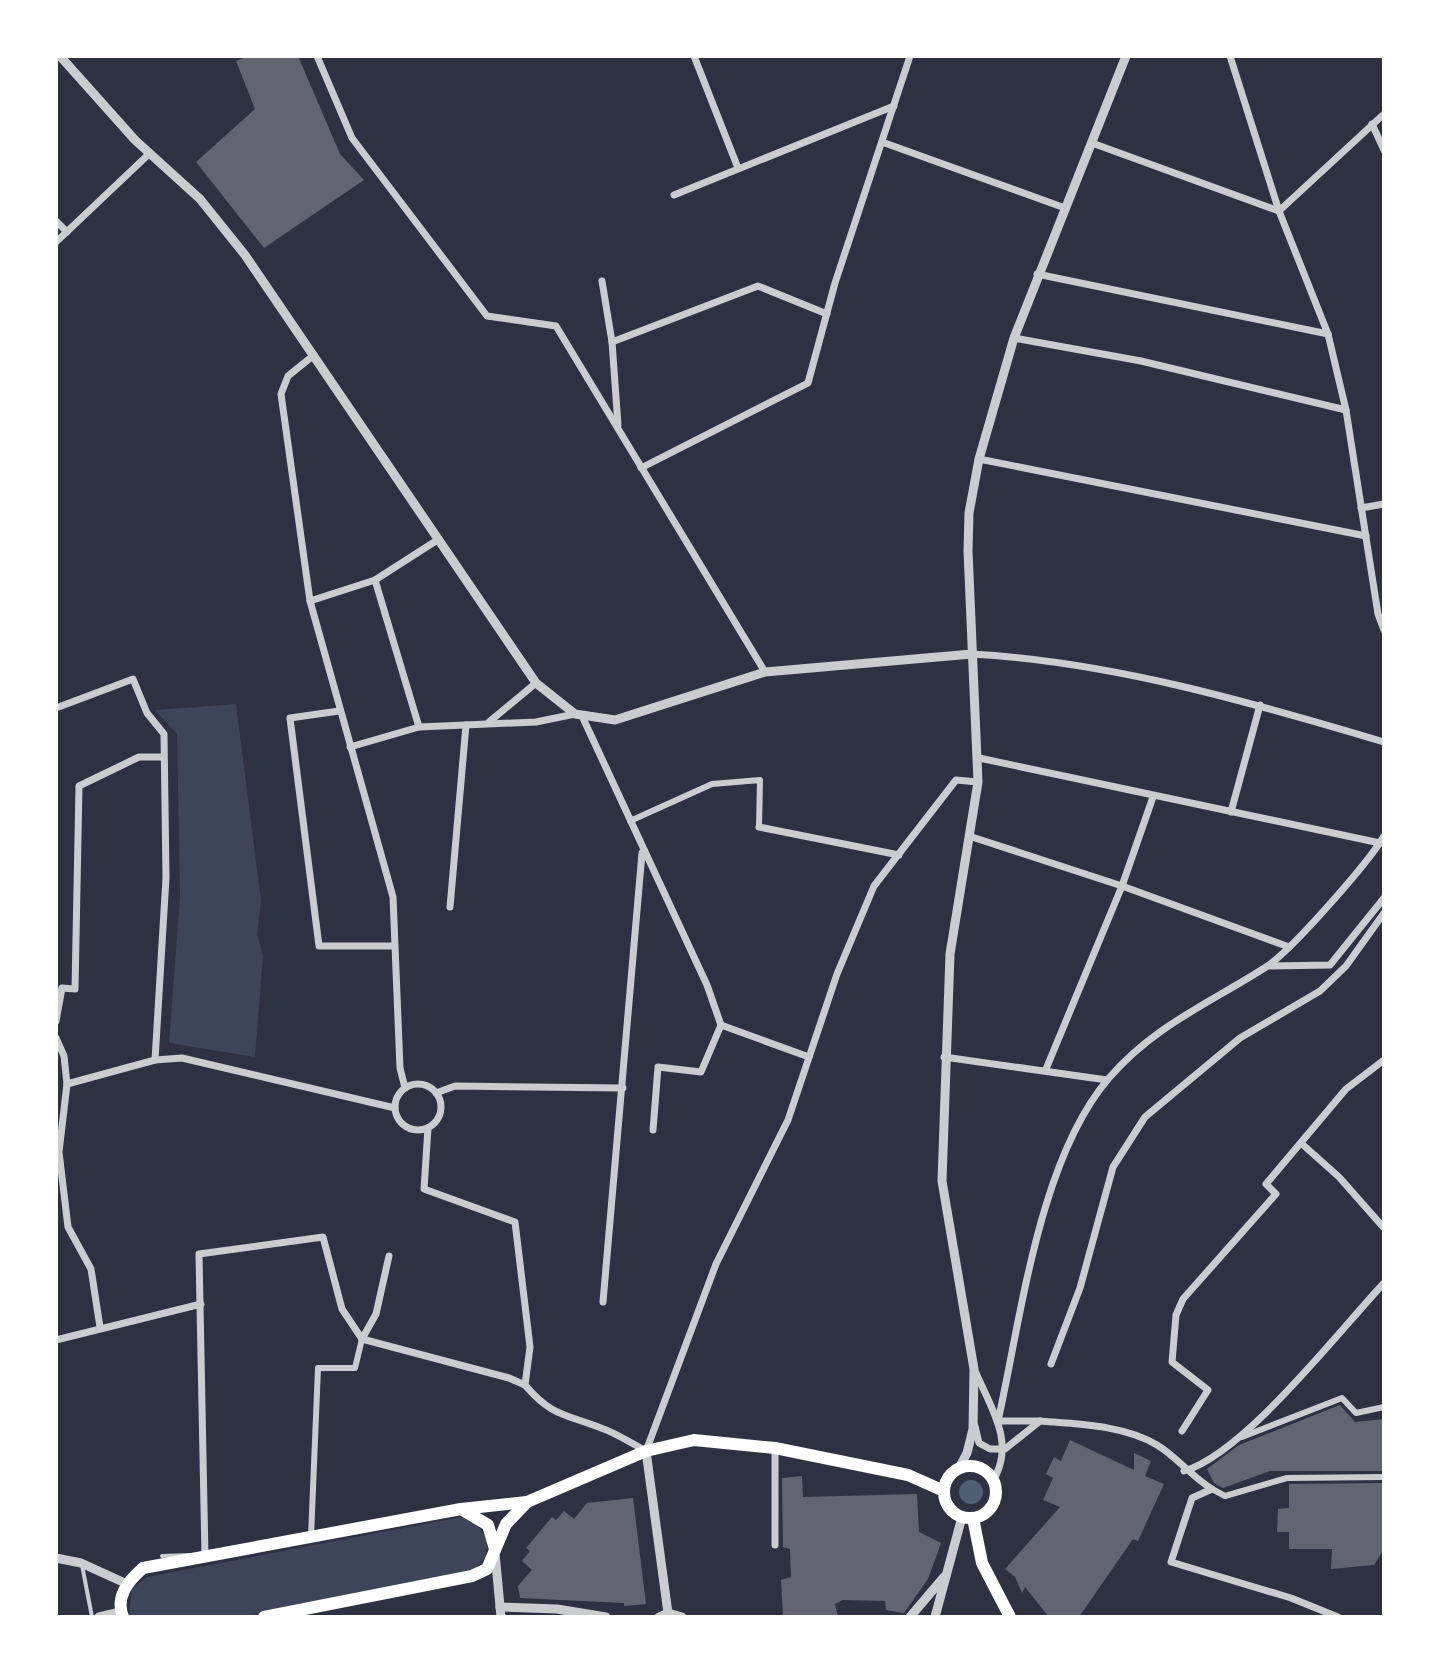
<svg xmlns="http://www.w3.org/2000/svg" width="1440" height="1673" font-family="Raleway,sans-serif">
	<style>
		.green { fill: #3c4559 }
		.water { fill: #4f5d75 }
		.building { fill: #626471 }
		.lines { fill: none; stroke-linecap: round; stroke-linejoin: round }
		.service { stroke: #caccd0; stroke-width: 4 }
		.pedestrian { stroke: #caccd0; stroke-width: 6 }
		.minor { stroke: #caccd0; stroke-width: 7 }
		.tertiary { stroke: #caccd0; stroke-width: 9 }
		.primary { stroke: #fff; stroke-width: 12 }
	</style>
	<rect width="100%" height="100%" fill="#2d3142"/>
	<!-- green -->
	<g class="green">
		<polygon points="236,704 261,901 257,934 263,956 255,1057 169,1043 180,896 177,734 155,710"/>
		<polygon points="461,1517 479,1526 488,1542 485,1558 473,1570 243,1617 131,1617 129,1614 132,1588 147,1577"/>
	</g>
	<!-- water -->
	<circle class="water" cx="971" cy="1492" r="12"/>
	<!-- building -->
	<g class="building">
		<polygon points="249,56 298,56 340,154 364,180 264,248 196,162 255,109 236,61"/>
		<polygon points="1340,1405 1355,1422 1384,1419 1384,1471 1270,1471 1223,1488 1214,1483 1207,1469 1239,1445"/>
		<polygon points="1070,1440 1134,1470 1134,1453 1151,1461 1145,1476 1164,1484 1138,1541 1133,1539 1079,1617 1049,1617 1025,1587 1022,1593 1015,1577 1005,1569 1060,1507 1043,1500 1053,1478 1046,1474 1054,1457 1061,1461"/>
		<polygon points="802,1476 803,1497 917,1494 919,1532 941,1543 928,1579 904,1613 886,1610 885,1601 843,1600 835,1604 838,1617 783,1617 781,1580 791,1577 790,1549 783,1547 782,1478"/>
		<polygon points="1384,1483 1384,1549 1374,1565 1331,1569 1332,1549 1289,1549 1289,1532 1277,1532 1278,1509 1289,1508 1289,1484"/>
		<polygon points="633,1498 646,1604 624,1606 624,1603 520,1598 518,1586 532,1570 522,1561 530,1551 526,1548 552,1517 556,1520 564,1511 574,1519 587,1503"/>
	</g>
	<g class="lines">
		<!-- service -->
		<g class="service">
			<polyline points="162,1556 190,1555"/>
			<polyline points="82,1565 92,1617"/>
		</g>
		<!-- pedestrian -->
		<g class="pedestrian">
			<polyline points="630,821 712,784 760,780 759,827"/>
			<polyline points="1242,1437 1342,1398 1356,1413 1384,1407"/>
			<polyline points="1212,1489 1225,1496 1287,1478 1384,1477"/>
			<polyline points="311,1537 318,1368 355,1368 362,1339"/>
		</g>
		<!-- minor -->
		<g class="minor">
			<polyline points="317,56 352,138 487,316 556,326 765,672"/>
			<polyline points="694,56 738,168"/>
			<polyline points="1230,56 1279,211 1328,334 1346,410 1378,614 1384,630"/>
			<polyline points="1372,124 1384,150"/>
			<polyline points="882,142 1065,208"/>
			<polyline points="1092,143 1279,211"/>
			<polyline points="674,195 894,106"/>
			<polyline points="1279,211 1384,114"/>
			<polyline points="56,221 67,232"/>
			<polyline points="56,242 150,153"/>
			<polyline points="1037,274 1328,334"/>
			<polyline points="602,281 612,342 618,425"/>
			<polyline points="1014,338 1141,361 1346,410"/>
			<polyline points="612,342 758,286 827,314"/>
			<polyline points="314,355 288,376 281,394 310,601 393,897 400,1068 405,1088"/>
			<polyline points="979,459 1366,536"/>
			<polyline points="641,468 808,383 835,283 910,56"/>
			<polyline points="1361,508 1384,504"/>
			<polyline points="375,580 419,727"/>
			<polyline points="310,601 375,580 439,539"/>
			<path d="M972,654C1112,662 1250,702 1384,742"/>
			<polyline points="56,708 133,679 147,713 164,734 166,878 155,1060"/>
			<polyline points="339,711 290,718 319,946 394,946"/>
			<polyline points="582,716 707,985 721,1025 701,1072 658,1067 653,1130"/>
			<polyline points="489,722 536,683"/>
			<polyline points="350,747 419,727 536,722 575,714"/>
			<polyline points="979,758 1380,843"/>
			<polyline points="1231,812 1260,705"/>
			<polyline points="759,827 899,855"/>
			<polyline points="972,837 1122,886 1289,947"/>
			<polyline points="450,907 466,725"/>
			<polyline points="1270,966 1330,965 1384,898"/>
			<polyline points="56,1021 62,988 75,989 79,786 139,757 163,757"/>
			<polyline points="721,1025 809,1057"/>
			<polyline points="56,1038 64,1056 67,1084 59,1152 68,1227 91,1269 100,1327"/>
			<polyline points="944,1057 1107,1080"/>
			<polyline points="1046,1069 1122,886 1153,797"/>
			<circle cx="418" cy="1107" r="23"/>
			<polyline points="67,1084 155,1060 182,1058 395,1108"/>
			<polyline points="436,1093 455,1086 623,1088"/>
			<polyline points="1302,1144 1339,1177 1384,1228"/>
			<polyline points="603,1302 642,853"/>
			<polyline points="362,1339 509,1378 525,1385 530,1347 515,1222 424,1189 428,1128"/>
			<polyline points="362,1339 376,1314 389,1256"/>
			<polyline points="56,1340 201,1304"/>
			<polyline points="1051,1364 1080,1288 1113,1167 1145,1117 1240,1038 1320,991 1346,966 1384,913"/>
			<path d="M976,1373C991,1408 1015,1442 994,1479"/>
			<path d="M525,1385C551,1416 565,1414 601,1428C616,1433 631,1443 646,1451L716,1264L788,1120L837,974L874,886L956,780L978,782"/>
			<path d="M1040,1421H998C1021,1318 1039,1159 1109,1078C1155,1025 1210,1003 1266,967C1291,951 1369,862 1384,836"/>
			<path d="M975,1426L979,1443L990,1449H1005L1040,1421C1077,1424 1124,1425 1157,1445C1177,1457 1192,1477 1212,1489L1192,1498L1171,1562L1291,1598L1338,1617"/>
			<polyline points="1182,1431 1208,1390 1172,1362 1176,1315 1183,1299 1276,1194 1266,1184 1346,1089 1384,1060"/>
			<path d="M1184,1471C1245,1453 1338,1332 1384,1283"/>
			<polyline points="775,1545 775,1448"/>
			<polyline points="205,1557 199,1254 323,1237 342,1309 362,1339"/>
		</g>
		<!-- tertiary -->
		<g class="tertiary">
			<polyline points="60,56 135,140 200,199 245,255 536,683 575,714 615,720 765,672 972,654"/>
			<polyline points="646,1451 668,1613"/>
			<polyline points="959,1468 967,1453 973,1429 974,1369 942,1181 950,954 978,782 968,551 969,513 979,459 1014,338 1126,56"/>
			<polyline points="495,1553 501,1617"/>
			<polyline points="56,1558 81,1563 125,1583"/>
			<polyline points="500,1607 557,1609 606,1617"/>
			<polyline points="99,1617 120,1612"/>
			<polyline points="659,1617 668,1613 682,1617"/>
			<polyline points="910,1617 944,1577"/>
			<polyline points="935,1617 962,1517"/>
		</g>
		<!-- primary -->
		<g class="primary">
			<circle cx="970" cy="1492" r="26"/>
			<polyline points="461,1509 527,1502 646,1451 694,1440 775,1448 908,1475 944,1491"/>
			<polyline points="973,1518 982,1563 1010,1617"/>
			<path d="M123,1617C115,1597 128,1581 143,1568L461,1509L488,1525L495,1549"/>
			<polyline points="264,1617 472,1576 487,1569 506,1524 527,1502"/>
		</g>
	</g>
	<!-- border -->
	<rect width="1440" height="1673" fill="none" stroke="#ffffff" stroke-width="116"/>
</svg>
